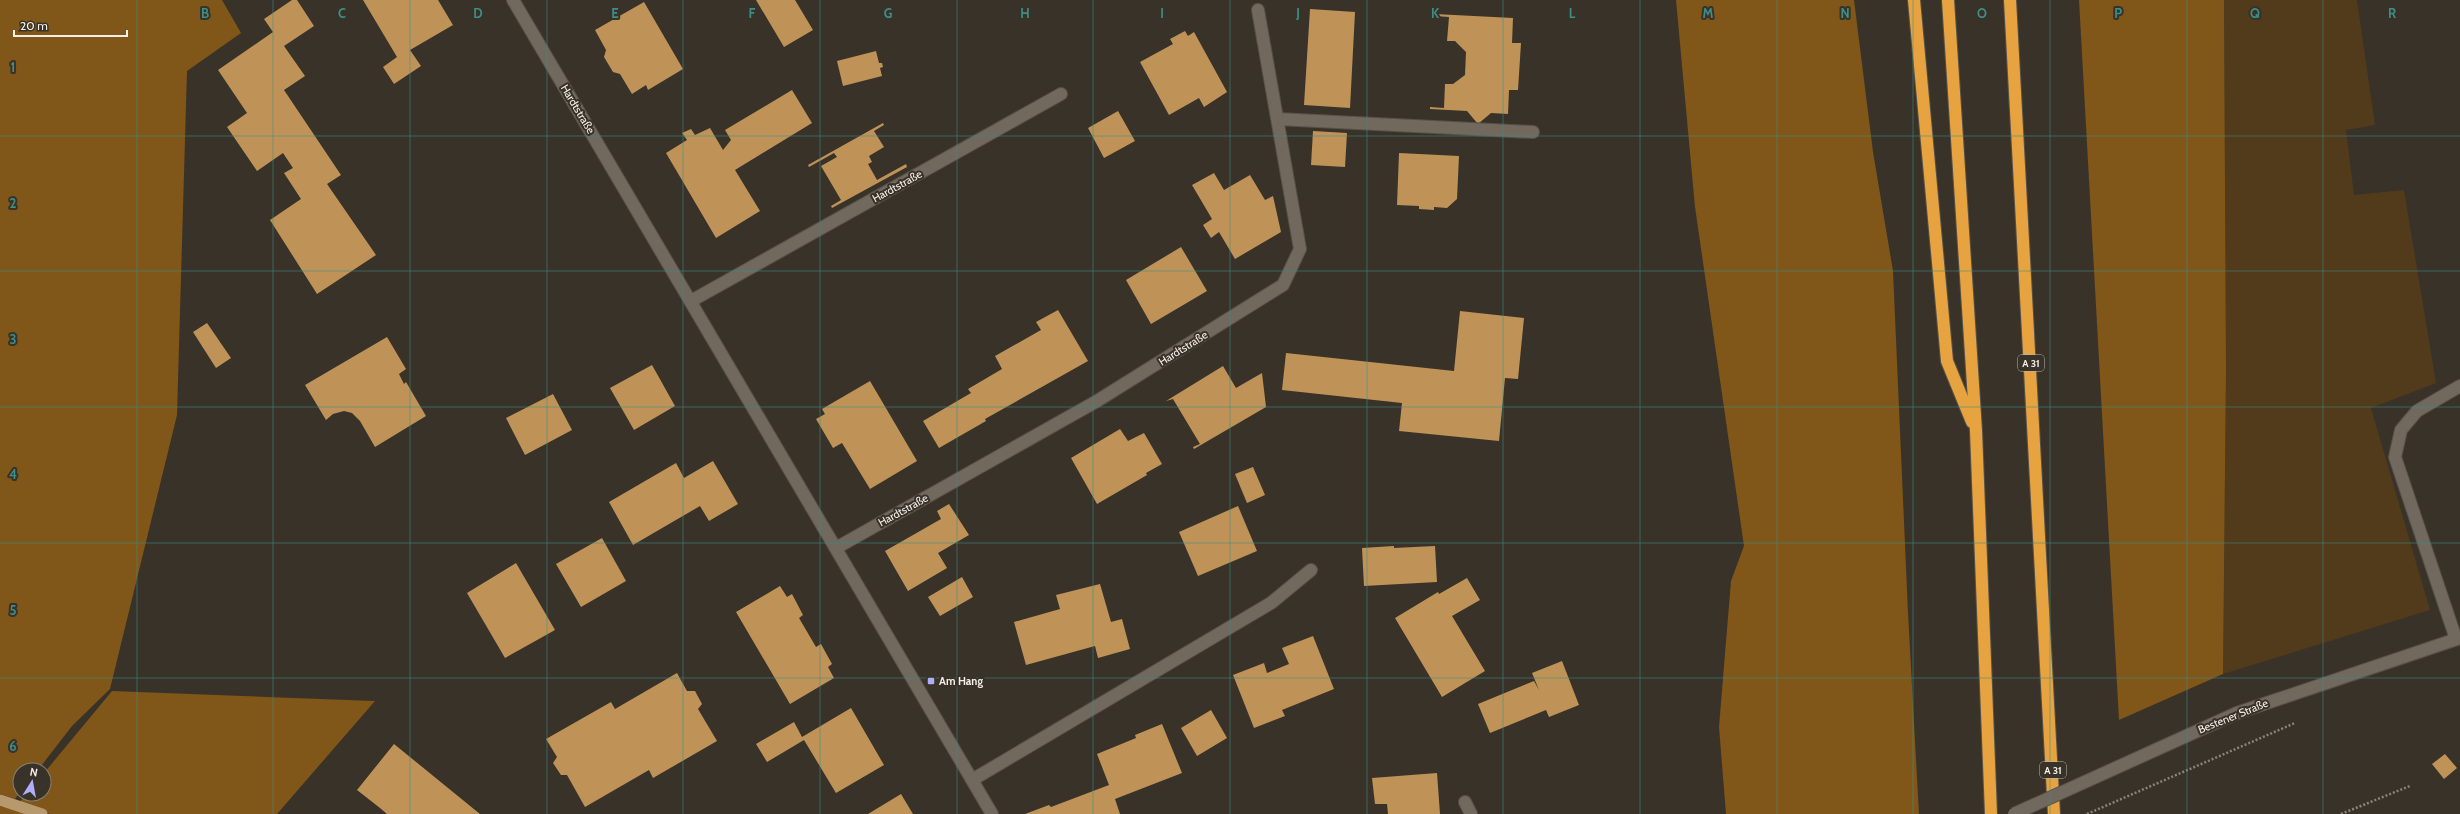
<svg xmlns="http://www.w3.org/2000/svg" width="2460" height="814" font-family="Cabin,sans-serif">
	<style>
		.green { fill: #523b1b }
		.forest { fill: #805718 }
		.lines { fill: none; stroke-linecap: round; stroke-linejoin: round }
		.stream { stroke: #b8996d; stroke-width: 11 }
		.building { fill: #bf9358 }
		.minor-casing { stroke: #575149; stroke-width: 14 }
		.highway-casing { stroke: #575149; stroke-width: 14 }
		.path { stroke: #8a837b; stroke-width: 2.5; stroke-dasharray: 2 2; stroke-linecap: butt }
		.minor { stroke: #71685e; stroke-width: 12 }
		.highway { stroke: #e6a340; stroke-width: 12 }
		.minor-bridge-casing { stroke: #575149; stroke-width: 14; stroke-linecap: butt }
		.minor-bridge { stroke: #71685e; stroke-width: 12 }
		.grid { fill: none; stroke: #3d8e87; stroke-width: 1; stroke-opacity: 0.55 }
		.poi-dot { fill: #aeaefb; stroke: #393228; stroke-width: 1.5 }
		.labels { text-anchor: middle; stroke-width: 4; stroke-linejoin: round; paint-order: stroke }
		.shield { fill: #393228; stroke: #bcb6af; stroke-width: 1 }
		.shield-label { font-size: 10px; font-weight: bold; fill: #f4efe9 }
		.street-label { font-size: 11px; fill: #f4efe9; stroke: #393228 }
		.poi-label { font-size: 11px; font-weight: bold; fill: #f4efe9; stroke: #393228; text-anchor: start }
		.grid-label { font-size: 13px; text-anchor: middle; font-weight: bold; fill: #3d8e87; stroke: #393228; stroke-width: 4; stroke-linejoin: round; paint-order: stroke }
	</style>
	<rect width="100%" height="100%" fill="#393228"/>
	<!-- green -->
	<polygon class="green" points="2224,0 2357,0 2375,125 2346,130 2354,195 2404,190 2436,383 2371,408 2430,610 2223,674 2226,369"/>
	<!-- forest -->
	<g class="forest">
		<polygon points="0,0 222,0 241,33 187,71 177,415 110,689 72,726 38,770 20,770 20,792 15,799 0,794"/>
		<polygon points="1676,0 1854,0 1873,152 1893,271 1908,613 1919,814 1726,814 1719,727 1731,581 1744,546 1695,207"/>
		<polygon points="2079,0 2224,0 2226,369 2223,674 2119,720"/>
		<polygon points="112,691 374,701 375,701 277,814 50,814 19,803 26,794 44,794 44,773"/>
		<polygon points="0,802 33,814 0,814"/>
	</g>
	<g class="lines">
		<!-- stream -->
		<polyline class="stream" points="0,800 42,814"/>
	</g>
	<!-- building -->
	<g class="building">
		<polygon points="292,0 297,0 314,26 284,46 305,76 284,90 341,175 327,184 376,255 317,294 270,220 301,199 284,173 293,168 283,153 257,171 227,127 247,113 218,70 273,32 264,19"/>
		<polygon points="363,0 438,0 453,25 410,50 421,66 394,84 383,67 397,57"/>
		<polygon points="756,0 795,0 813,30 784,47"/>
		<polygon points="644,2 683,69 648,90 646,85 632,94 620,74 613,72 604,57 606,50 595,30"/>
		<polygon points="1310,9 1355,12 1350,108 1304,105"/>
		<polygon points="1435,14 1513,18 1512,43 1521,43 1518,90 1509,90 1508,114 1491,113 1478,124 1467,111 1430,109 1430,107 1444,108 1445,84 1453,84 1465,75 1466,52 1455,41 1447,41 1449,17 1435,16"/>
		<polygon points="1185,31 1188,36 1194,32 1227,92 1204,107 1199,98 1169,115 1140,62 1173,44 1170,39"/>
		<polygon points="876,51 879,63 882,63 883,67 880,68 882,76 843,86 837,61"/>
		<polygon points="792,90 812,123 735,170 760,211 716,238 666,153 687,140 682,133 691,129 695,135 710,128 723,150 731,140 725,130"/>
		<polygon points="1118,111 1135,141 1104,158 1088,128"/>
		<polygon points="883,123 884,125 874,131 884,147 869,156 872,162 868,164 877,180 906,164 907,167 832,208 831,206 841,200 821,166 837,157 834,153 809,167 808,165"/>
		<polygon points="1313,131 1347,133 1345,167 1311,165"/>
		<polygon points="1399,153 1459,156 1457,199 1447,208 1434,207 1434,210 1419,209 1419,206 1397,205"/>
		<polygon points="1214,173 1224,190 1250,175 1265,200 1273,196 1281,232 1235,259 1219,232 1211,238 1203,225 1212,219 1192,185"/>
		<polygon points="1181,247 1207,291 1151,324 1126,280"/>
		<polygon points="1058,310 1088,361 985,419 986,421 939,448 923,421 971,393 968,389 1002,369 995,356 1041,330 1036,322"/>
		<polygon points="1460,311 1524,318 1518,379 1505,378 1499,441 1399,431 1402,403 1282,390 1286,353 1454,371"/>
		<polygon points="207,323 231,358 216,368 193,332"/>
		<polygon points="387,337 406,369 399,374 404,384 406,382 426,416 375,447 360,421 352,413 344,411 333,414 326,420 305,385"/>
		<polygon points="652,365 675,406 634,430 610,388"/>
		<polygon points="1223,366 1236,388 1262,373 1266,407 1194,449 1193,447 1200,444 1173,399 1166,401"/>
		<polygon points="870,381 917,461 870,489 842,443 833,448 816,419 825,414 822,409"/>
		<polygon points="553,394 572,430 525,455 506,418"/>
		<polygon points="1120,429 1128,441 1144,433 1162,464 1146,473 1147,475 1097,504 1071,458"/>
		<polygon points="713,461 738,504 709,521 700,506 633,545 609,502 676,463 684,478"/>
		<polygon points="1253,467 1265,495 1247,503 1235,474"/>
		<polygon points="949,504 969,535 938,553 947,568 908,591 885,551 941,519 937,511"/>
		<polygon points="1238,506 1257,551 1198,576 1179,532"/>
		<polygon points="602,538 626,581 581,607 556,564"/>
		<polygon points="1394,546 1394,548 1435,546 1437,582 1364,586 1362,548"/>
		<polygon points="516,563 555,630 505,658 467,593"/>
		<polygon points="962,577 973,597 940,616 928,597"/>
		<polygon points="1467,578 1480,600 1452,616 1485,671 1442,697 1395,618 1438,592 1439,594"/>
		<polygon points="1100,584 1111,622 1122,619 1130,649 1098,658 1095,646 1026,665 1014,622 1060,609 1056,595"/>
		<polygon points="780,586 787,597 792,594 803,615 799,618 816,647 821,644 832,664 828,667 834,678 790,704 736,612"/>
		<polygon points="1313,636 1334,689 1282,710 1285,716 1254,728 1233,675 1264,663 1267,673 1289,664 1282,648"/>
		<polygon points="1562,661 1579,705 1549,717 1546,710 1490,733 1478,704 1534,681 1539,690 1532,673"/>
		<polygon points="677,673 687,691 695,691 702,704 698,709 717,741 653,778 649,770 585,807 567,775 561,775 553,763 557,757 546,739 611,702 615,709"/>
		<polygon points="851,708 884,765 836,793 804,740 767,762 756,744 794,722 802,737"/>
		<polygon points="1211,710 1227,738 1197,756 1181,728"/>
		<polygon points="1162,724 1182,773 1115,799 1120,814 1025,814 1049,805 1051,807 1109,785 1097,754 1136,738 1135,735"/>
		<polygon points="394,744 480,814 387,814 380,808 357,790"/>
		<polygon points="2445,754 2457,768 2444,779 2432,764"/>
		<polygon points="1437,773 1440,814 1388,814 1387,804 1375,804 1372,778"/>
		<polygon points="901,794 913,814 868,814"/>
	</g>
	<g class="lines">
		<defs>
			<g id="minor">
				<polyline points="513,0 992,814"/>
				<polyline points="1278,119 1533,132"/>
				<polyline points="691,301 1061,94"/>
				<polyline points="836,548 1097,401 1283,285 1300,249 1258,10"/>
				<polyline points="2456,639 2395,457 2401,430 2417,411 2460,386"/>
				<polyline points="2237,713 2460,638"/>
				<polyline points="972,780 1271,603 1311,570"/>
				<polyline points="1465,802 1471,814"/>
			</g>
			<g id="highway">
				<polyline points="1914,0 1947,361 1972,422"/>
				<polyline points="1948,0 1976,431 1991,814"/>
				<polyline points="2010,0 2054,814"/>
			</g>
		</defs>
		<!-- minor casing -->
		<use href="#minor" class="minor-casing"/>
		<!-- highway casing -->
		<use href="#highway" class="highway-casing"/>
		<!-- path -->
		<g class="path">
			<polyline points="2087,814 2295,723"/>
			<polyline points="2341,814 2410,786"/>
		</g>
		<!-- minor -->
		<use href="#minor" class="minor"/>
		<!-- highway -->
		<use href="#highway" class="highway"/>
		<defs>
			<polyline id="minor-bridge" points="2014,814 2237,713"/>
		</defs>
		<!-- minor-bridge casing -->
		<use href="#minor-bridge" class="minor-bridge-casing"/>
		<!-- minor-bridge -->
		<use href="#minor-bridge" class="minor-bridge"/>
	</g>
	<!-- grid -->
	<path class="grid" d="M137,0V814M273,0V814M410,0V814M547,0V814M683,0V814M820,0V814M957,0V814M1093,0V814M1230,0V814M1367,0V814M1503,0V814M1640,0V814M1777,0V814M1913,0V814M2050,0V814M2187,0V814M2323,0V814M0,136H2460M0,271H2460M0,407H2460M0,543H2460M0,678H2460"/>
	<!-- markers -->
	<rect class="poi-dot" x="927" y="677" width="8" height="8" rx="2"/>
	<g class="labels">
		<!-- shield labels -->
		<g class="shield">
			<rect x="2018" y="355" width="26" height="16" rx="3"/>
			<rect x="2040" y="762" width="26" height="16" rx="3"/>
		</g>
		<g class="shield-label">
			<text x="2031" y="367">A 31</text>
			<text x="2053" y="774">A 31</text>
		</g>
		<!-- street labels -->
		<g class="street-label">
			<text transform="translate(578 109) rotate(59)" y="4">Hardtstraße</text>
			<text transform="translate(897 186) rotate(-29)" y="4">Hardtstraße</text>
			<text transform="translate(1183 348) rotate(-32)" y="4">Hardtstraße</text>
			<text transform="translate(903 510) rotate(-29)" y="4">Hardtstraße</text>
			<text transform="translate(2233 716) rotate(-22)" y="4">Bestener Straße</text>
		</g>
		<!-- poi labels -->
		<g class="poi-label">
			<text x="939" y="685">Am Hang</text>
		</g>
	</g>
	<g class="grid-label">
		<text x="205" y="18">B</text>
		<text x="342" y="18">C</text>
		<text x="478" y="18">D</text>
		<text x="615" y="18">E</text>
		<text x="752" y="18">F</text>
		<text x="888" y="18">G</text>
		<text x="1025" y="18">H</text>
		<text x="1162" y="18">I</text>
		<text x="1298" y="18">J</text>
		<text x="1435" y="18">K</text>
		<text x="1572" y="18">L</text>
		<text x="1708" y="18">M</text>
		<text x="1845" y="18">N</text>
		<text x="1982" y="18">O</text>
		<text x="2118" y="18">P</text>
		<text x="2255" y="18">Q</text>
		<text x="2392" y="18">R</text>
		<text x="13" y="72">1</text>
		<text x="13" y="208">2</text>
		<text x="13" y="344">3</text>
		<text x="13" y="479">4</text>
		<text x="13" y="615">5</text>
		<text x="13" y="751">6</text>
	</g>
	<!-- north arrow -->
	<g transform="translate(32 782) rotate(11)"><circle r="19" fill="#393228" stroke="#847e75"/>
	<path d="M0-3L7 15L0 10L-7 15Z" fill="#aeaefb"/>
	<text y="-6" font-size="11" font-weight="bold" text-anchor="middle" fill="#f4efe9">N</text>
	</g>
	<!-- scale -->
	<path d="M14 30v6h113v-6" fill="none" stroke="#f4efe9" stroke-width="2"/>
	<text x="20" y="30" font-size="12" fill="#f4efe9" stroke="#393228" stroke-width="3" paint-order="stroke">20 m</text>
</svg>
